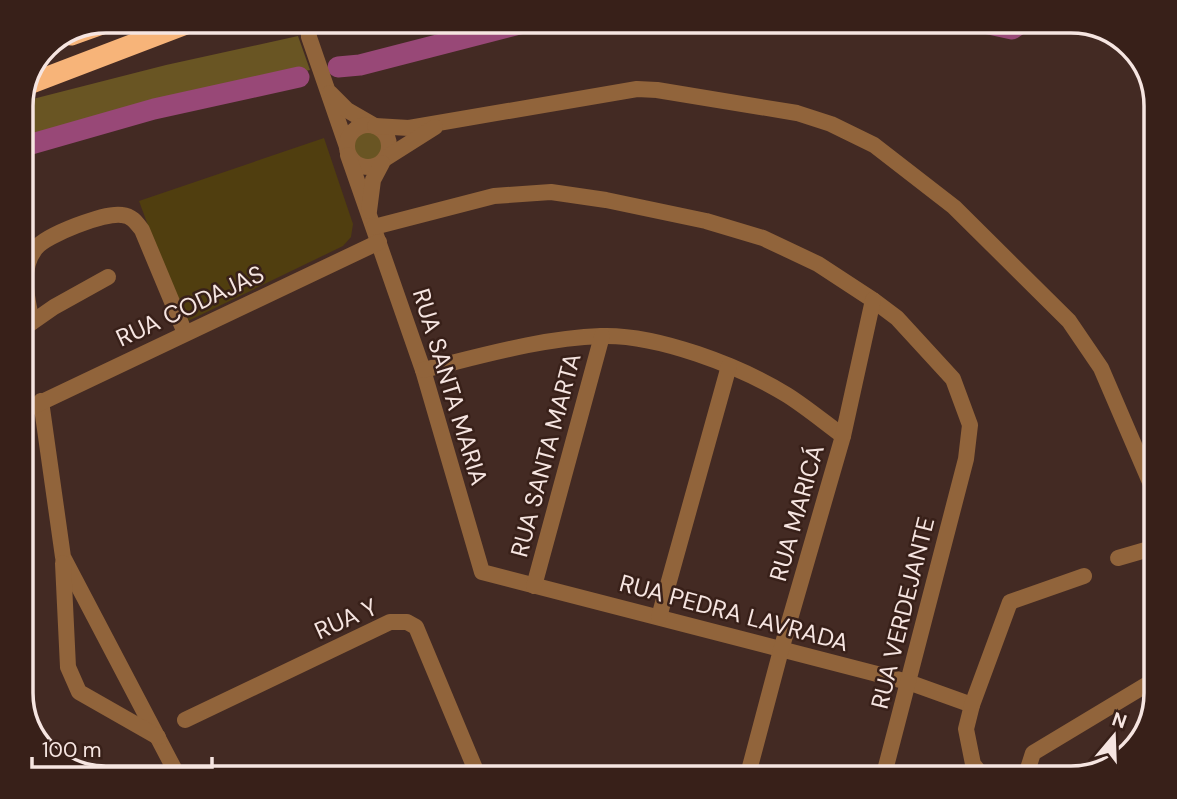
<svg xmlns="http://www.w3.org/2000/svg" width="1177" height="799" font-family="'DM Sans',sans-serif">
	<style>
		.green { fill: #503e0f }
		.forest { fill: #695523 }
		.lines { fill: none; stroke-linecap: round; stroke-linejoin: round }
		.river { stroke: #984877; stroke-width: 21 }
		.minor { stroke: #91643b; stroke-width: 16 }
		.highway { stroke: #f7b479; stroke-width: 21 }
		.labels { text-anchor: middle; stroke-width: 5; stroke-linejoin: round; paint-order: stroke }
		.street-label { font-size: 24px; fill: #f6e5e1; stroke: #382019 }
		.rim { fill: none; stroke: #f6e5e1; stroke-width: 3.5 }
	</style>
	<rect width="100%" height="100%" fill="#432a23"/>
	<!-- green -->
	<polygon class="green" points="324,138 353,224 351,237 343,246 184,323 139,201"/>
	<!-- forest -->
	<g class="forest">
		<polygon points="298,36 310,70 197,95 21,143 21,102 166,65"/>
		<circle cx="368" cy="146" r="17"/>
	</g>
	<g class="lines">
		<!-- river -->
		<g class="river">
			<polyline points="975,21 1012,29 1024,21"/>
			<polyline points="338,67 360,65 531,21"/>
			<polyline points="21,147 154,109 299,77"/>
		</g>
		<!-- minor -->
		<g class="minor">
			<polyline points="308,21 309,37 347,147"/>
			<polyline points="330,93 347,110 373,125"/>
			<circle cx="368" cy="146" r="21"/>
			<polyline points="375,126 409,128 637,89 657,90 797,113 831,124 874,145 954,207 1069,321 1101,368 1156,496"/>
			<polyline points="348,155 423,370 482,572 908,682 972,705"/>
			<polyline points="386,158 435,127"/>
			<polyline points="369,211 373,180 382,163"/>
			<polyline points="374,227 494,196 551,192 606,200 706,221 763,238 818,264 873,300 897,318 953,379 970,425 966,459 883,778"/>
			<path d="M32,322C27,298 19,269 36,248C46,235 105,212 122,215C132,216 136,222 142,230L185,333"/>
			<polyline points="21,330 54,307 108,277"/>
			<path d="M423,370C481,356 542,338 601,336C657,334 740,366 787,395C806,407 824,422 843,436"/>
			<polyline points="41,401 63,557 179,778"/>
			<polyline points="21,412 379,242"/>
			<polyline points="1118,558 1156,547"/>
			<polyline points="63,563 68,667 79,692 158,737"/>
			<polyline points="534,586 602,336"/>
			<polyline points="659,617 729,366"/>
			<polyline points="185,720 390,622 407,622 416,627 479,778"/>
			<polyline points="747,778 781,650 843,436 873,300"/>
			<polyline points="984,778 973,764 966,729 972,705 1010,602 1084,576"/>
			<polyline points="1025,778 1033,753 1156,679"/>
		</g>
		<!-- highway -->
		<g class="highway">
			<polyline points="71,35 110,21"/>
			<polyline points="29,84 194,21"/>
		</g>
	</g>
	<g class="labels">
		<!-- street labels -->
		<g class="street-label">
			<text transform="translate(190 306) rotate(-25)" y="8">RUA CODAJAS</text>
			<text transform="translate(450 387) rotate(73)" y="8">RUA SANTA MARIA</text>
			<text transform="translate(546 455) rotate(-75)" y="8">RUA SANTA MARTA</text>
			<text transform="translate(797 513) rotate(-74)" y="8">RUA MARICÁ</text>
			<text transform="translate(734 613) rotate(15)" y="8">RUA PEDRA LAVRADA</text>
			<text transform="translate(903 613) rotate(-76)" y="8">RUA VERDEJANTE</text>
			<text transform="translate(346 619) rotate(-24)" y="8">RUA Y</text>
		</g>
	</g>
	<!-- crop -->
	<path d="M0 0H1177V799H0ZM106 33H1071A73 73 0 0 1 1144 106V693A73 73 0 0 1 1071 766H106A73 73 0 0 1 33 693V106A73 73 0 0 1 106 33Z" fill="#382019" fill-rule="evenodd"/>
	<path class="rim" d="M106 33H1071A73 73 0 0 1 1144 106V693A73 73 0 0 1 1071 766H106A73 73 0 0 1 33 693V106A73 73 0 0 1 106 33Z"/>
	<!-- north arrow -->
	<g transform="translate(1114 736) rotate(19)" stroke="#382019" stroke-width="5" paint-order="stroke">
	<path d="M0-5L12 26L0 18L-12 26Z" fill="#f6e5e1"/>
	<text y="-10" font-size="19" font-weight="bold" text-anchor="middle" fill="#f6e5e1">N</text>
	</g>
	<!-- scale -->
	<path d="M32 757v10h180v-10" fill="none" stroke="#f6e5e1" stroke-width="3.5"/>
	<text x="42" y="757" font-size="21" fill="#f6e5e1" stroke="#382019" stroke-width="5" paint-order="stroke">100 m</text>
</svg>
